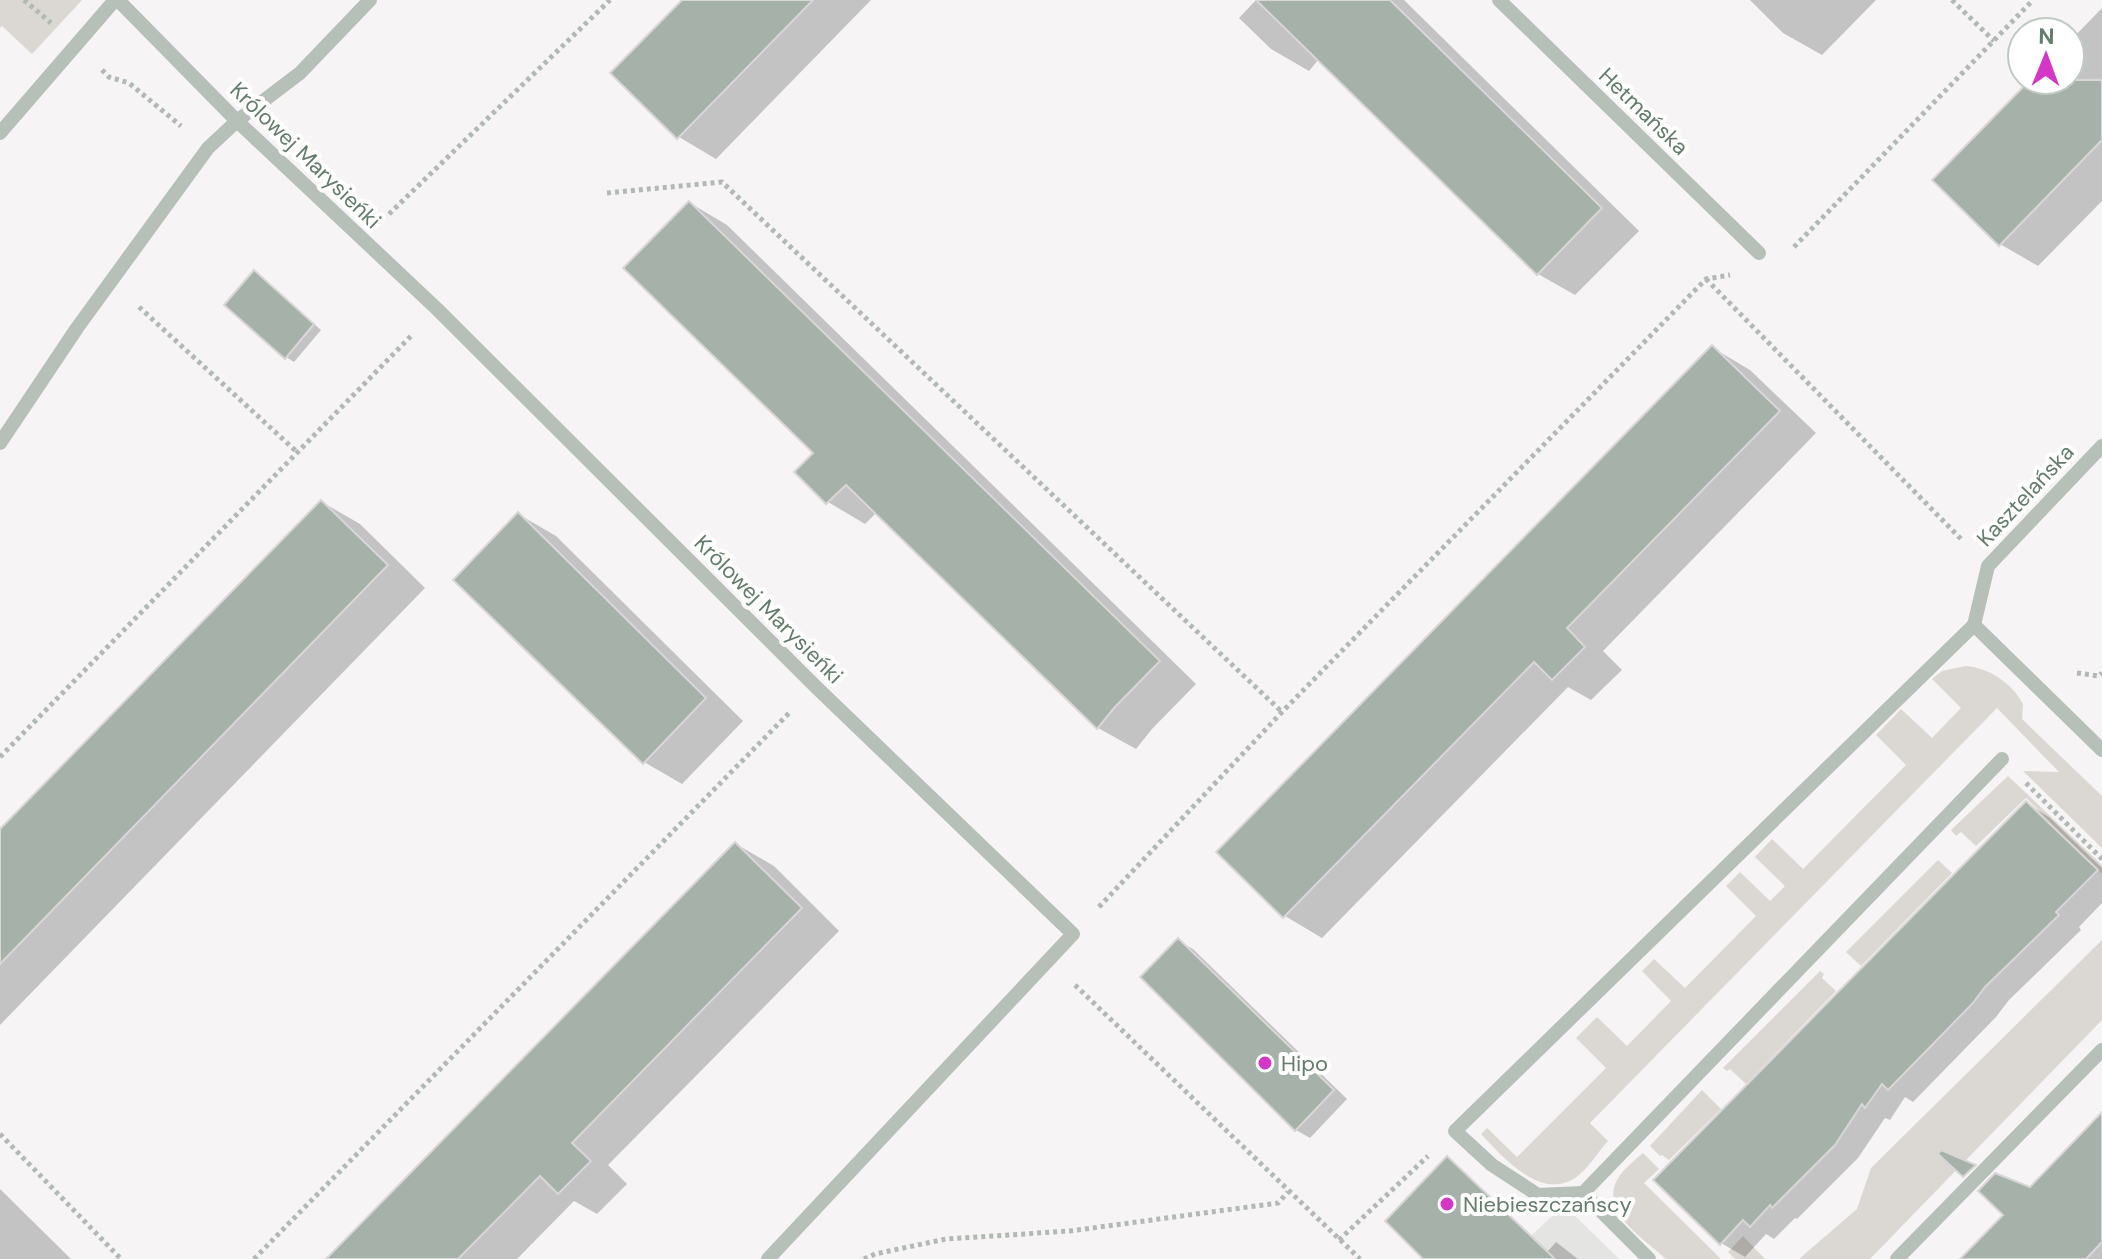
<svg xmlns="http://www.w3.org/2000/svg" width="2102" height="1259" font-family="'DM Sans',sans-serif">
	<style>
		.built { fill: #e4e4e3 }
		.green { fill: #dbd7d3 }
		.shadow { fill: #0003 }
		.building { fill: #a6b2a9; stroke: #d8d6d6; stroke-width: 2 }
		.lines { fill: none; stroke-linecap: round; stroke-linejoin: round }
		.path { stroke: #b2b9b4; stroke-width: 5; stroke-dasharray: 4 4; stroke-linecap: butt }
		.minor { stroke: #b7bfb9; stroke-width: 14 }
		.poi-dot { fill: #d436c6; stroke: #fff; stroke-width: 3 }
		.labels { text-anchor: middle; stroke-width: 8; stroke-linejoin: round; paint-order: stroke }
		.street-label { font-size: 22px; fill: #647c6b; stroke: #fff }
		.poi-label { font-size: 22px; fill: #647c6b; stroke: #fff; text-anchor: start }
	</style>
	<rect width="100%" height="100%" fill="#f6f4f4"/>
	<!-- built -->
	<polygon class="built" points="1564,1205 1619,1259 1506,1259"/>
	<!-- green -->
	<g class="green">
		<polygon points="0,0 82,0 32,54 2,26 0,28"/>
		<path d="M1966,666C1989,668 2012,683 2023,704L2022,719L2102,796V848L2023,771L2059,772L1997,708L1590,1123L1608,1141C1598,1152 1587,1170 1575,1178C1540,1201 1502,1156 1481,1134L1487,1128L1517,1157L1606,1068L1576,1038L1597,1017L1627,1046L1671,1001L1642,971L1654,959L1685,988L1756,916L1726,886L1740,872L1770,901L1785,886L1755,857L1772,839L1803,869L1906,765L1876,735L1901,709L1932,738L1961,708L1932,679L1942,671Z"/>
		<polygon points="2008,776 2102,865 2102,874 2026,798 1976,846 1961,832 1956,836 1951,830"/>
		<polygon points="1938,860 1952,873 1861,966 1846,952"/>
		<polygon points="2102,940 2102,1020 1870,1259 1799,1259 1857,1209 1871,1168"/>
		<polygon points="1820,971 1824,974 1822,978 1836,991 1746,1084 1730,1069 1727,1071 1723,1068"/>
		<polygon points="1702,1090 1721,1109 1669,1160 1662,1155 1660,1156 1650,1146"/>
		<path d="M1643,1153L1659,1169L1644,1183L1721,1259H1666C1646,1240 1602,1214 1616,1182C1621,1171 1634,1161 1643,1153Z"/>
		<polygon points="1743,1236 1765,1259 1735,1259 1728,1252"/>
	</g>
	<!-- shadow -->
	<g class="shadow">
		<polygon points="685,0 871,0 716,159 679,137 613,73"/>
		<polygon points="1256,0 1404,0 1639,231 1575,295 1538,274 1319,59 1309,71 1271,49 1239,18"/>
		<polygon points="1750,0 1876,0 1822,55 1783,33"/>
		<polygon points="2102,8 2102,201 2038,266 2000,244 2032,80 2070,80 2070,41"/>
		<polygon points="690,203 727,225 1196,684 1152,729 1136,749 1098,728 877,512 865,524 828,502 815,453"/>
		<polygon points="255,272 321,330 294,362 286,357"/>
		<polygon points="1713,348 1750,370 1816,433 1603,651 1622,670 1591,700 1568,687 1322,938 1285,916"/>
		<polygon points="322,502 360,524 425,588 0,1025 0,832"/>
		<polygon points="518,514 556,536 743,721 682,784 644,762"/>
		<polygon points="2026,803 2049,817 2102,868 2102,903 2079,927 2081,930 2009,1000 1996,1017 1913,1102 1905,1097 1890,1120 1885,1118 1858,1158 1797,1219 1795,1218 1774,1239 1766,1234 1745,1257 1721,1243"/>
		<polygon points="736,844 774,866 839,931 608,1165 627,1184 597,1214 574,1201 517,1259 329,1259"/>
		<polygon points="1178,941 1193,949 1347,1099 1310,1138 1296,1130"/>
		<polygon points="2102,1117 2102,1259 1963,1259 2031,1190"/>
		<polygon points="1447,1159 1456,1164 1548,1251 1556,1242 1578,1259 1426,1259"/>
		<polygon points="0,1189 71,1259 0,1259"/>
	</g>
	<!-- building -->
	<g class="building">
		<polygon points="682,0 813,0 677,139 610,73"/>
		<polygon points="1256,0 1390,0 1602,208 1537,275"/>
		<polygon points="2030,80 2102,80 2102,140 1999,246 1932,180"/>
		<polygon points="689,201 1160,661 1114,708 1097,729 846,485 826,504 794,472 813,453 623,268"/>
		<polygon points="254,270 314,324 285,359 224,305"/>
		<polygon points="1712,345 1780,411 1567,628 1585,647 1552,680 1534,662 1283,918 1216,852"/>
		<polygon points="321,500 388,565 0,964 0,829"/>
		<polygon points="518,512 706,698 643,764 453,580"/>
		<polygon points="2026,801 2098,870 2056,912 2059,915 1985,987 1972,1004 1888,1090 1882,1084 1865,1108 1862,1104 1835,1145 1772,1208 1770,1205 1750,1227 1743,1220 1720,1245 1653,1180"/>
		<polygon points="735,842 802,908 572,1143 591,1161 558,1194 540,1176 458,1259 326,1259"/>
		<polygon points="1178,938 1334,1090 1295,1131 1140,977"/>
		<polygon points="2102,1112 2102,1242 2086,1259 1960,1259 2003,1215 1978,1191 1995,1173 2030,1187"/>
		<polygon points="1941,1150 1976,1165 1963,1177 1938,1154"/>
		<polygon points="1447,1156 1555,1259 1423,1259 1385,1221"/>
	</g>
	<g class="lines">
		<!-- path -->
		<g class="path">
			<polyline points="24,0 51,23"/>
			<polyline points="1952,0 1994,41"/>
			<polyline points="102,70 109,77 129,83 181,126"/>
			<polyline points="607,193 722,182 1282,712"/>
			<polyline points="389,214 610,0"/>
			<polyline points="1794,247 2033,0"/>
			<polyline points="1706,279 1962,540"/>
			<polyline points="139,307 297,452"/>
			<polyline points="2077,673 2099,676 2102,673"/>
			<polyline points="0,757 411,336"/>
			<polyline points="2026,783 2102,859"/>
			<polyline points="1099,907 1282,712 1706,279 1730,275"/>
			<polyline points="1075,985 1360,1259"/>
			<polyline points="0,1134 121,1259"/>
			<polyline points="1339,1240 1428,1156"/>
			<polyline points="254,1259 791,711"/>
			<polyline points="864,1259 875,1254 946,1239 1070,1231 1278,1203 1288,1192"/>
		</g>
		<!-- minor -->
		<g class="minor">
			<polyline points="118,0 237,121 437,309 816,687 1073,934 768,1259"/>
			<polyline points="1499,0 1759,253"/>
			<polyline points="0,133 115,0"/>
			<polyline points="0,443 77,328 208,148 237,121 300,73 370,0"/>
			<polyline points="1974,625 1988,566 2102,446"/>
			<polyline points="1974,625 2102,750"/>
			<polyline points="1583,1193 1538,1195 1492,1165 1455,1131 1974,625"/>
			<polyline points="1649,1259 1583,1193 2002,759"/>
			<polyline points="1897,1259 2102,1050"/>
		</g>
	</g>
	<!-- markers -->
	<g class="poi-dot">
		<circle cx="1265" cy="1063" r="8"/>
		<circle cx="1447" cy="1204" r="8"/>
	</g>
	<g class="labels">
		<!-- street labels -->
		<g class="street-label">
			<text transform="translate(1644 111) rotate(44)" y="8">Hetmańska</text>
			<text transform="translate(306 155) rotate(44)" y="8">Królowej Marysieńki</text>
			<text transform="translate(2025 495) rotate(-47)" y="8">Kasztelańska</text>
			<text transform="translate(769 609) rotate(45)" y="8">Królowej Marysieńki</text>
		</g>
		<!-- poi labels -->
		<g class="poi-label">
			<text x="1281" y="1071">Hipo</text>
			<text x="1463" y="1212">Niebieszczańscy</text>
		</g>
	</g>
	<!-- north arrow -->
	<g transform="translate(2046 56) rotate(1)"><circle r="38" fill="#ffffff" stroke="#c1cbc4" stroke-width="2"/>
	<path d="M0-6L14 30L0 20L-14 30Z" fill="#d436c6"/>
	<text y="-12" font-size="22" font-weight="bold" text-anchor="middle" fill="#647c6b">N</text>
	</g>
</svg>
